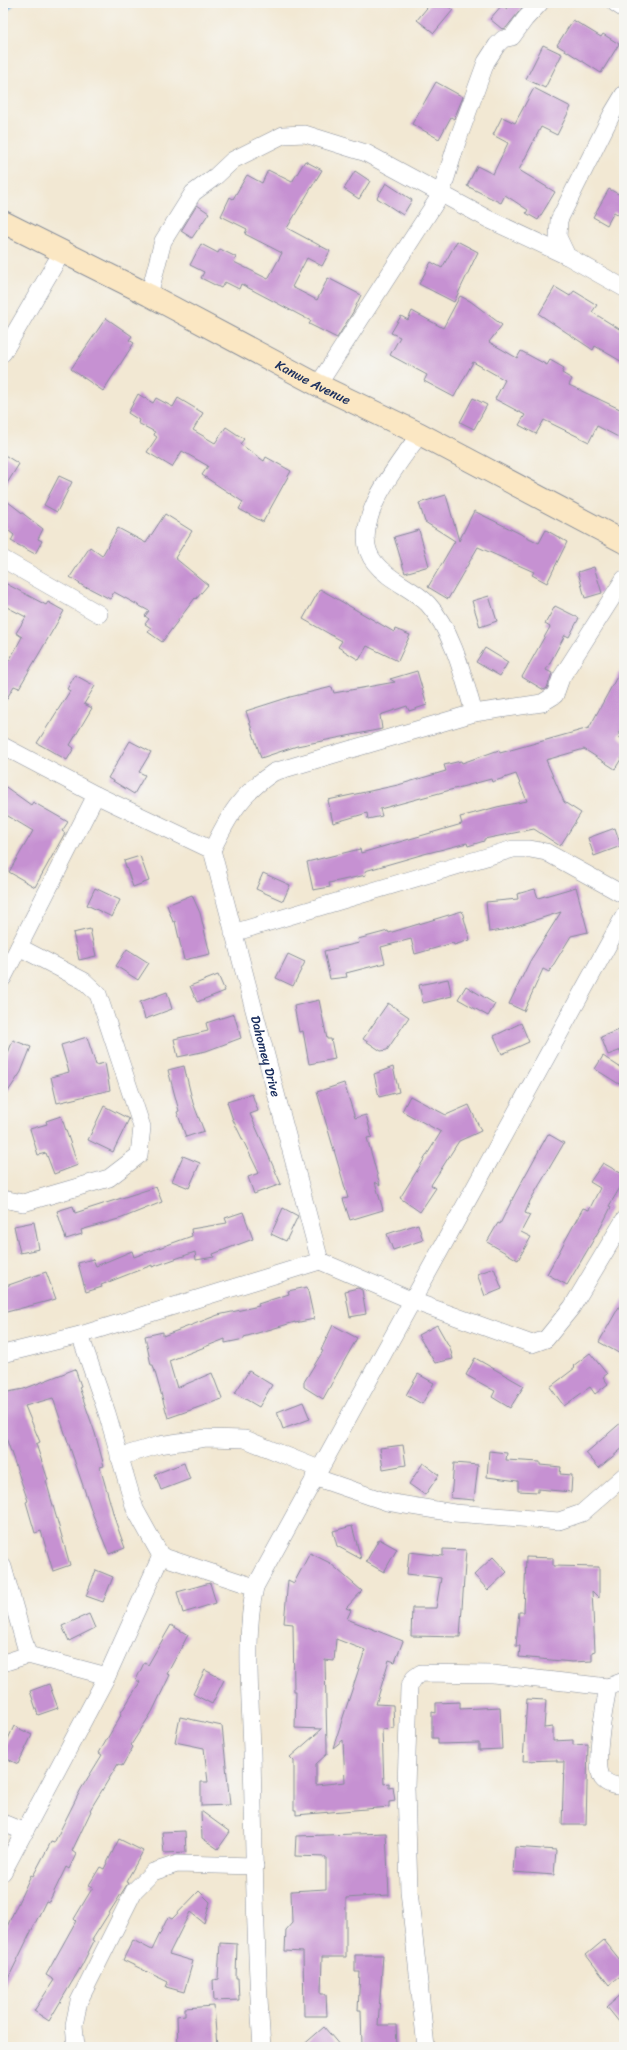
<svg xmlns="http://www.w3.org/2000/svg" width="627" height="2050" font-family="Sriracha,sans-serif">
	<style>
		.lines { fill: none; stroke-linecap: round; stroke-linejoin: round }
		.stream { stroke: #63a8d9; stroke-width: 5.5 }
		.building { fill: #c691d2; fill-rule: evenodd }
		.minor-casing { stroke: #868c98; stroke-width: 18 }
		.secondary-casing { stroke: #868c98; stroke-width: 24 }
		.minor { stroke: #fff; stroke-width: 17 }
		.secondary { stroke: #fbe7c3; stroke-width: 22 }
		.labels { text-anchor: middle; stroke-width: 4; stroke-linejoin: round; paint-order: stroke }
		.street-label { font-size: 13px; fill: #1b2f5e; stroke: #f6f6f2 }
	</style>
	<rect width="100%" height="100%" fill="#f6f6f2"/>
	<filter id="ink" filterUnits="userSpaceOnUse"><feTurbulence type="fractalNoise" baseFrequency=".025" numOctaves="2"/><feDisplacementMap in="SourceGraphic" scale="8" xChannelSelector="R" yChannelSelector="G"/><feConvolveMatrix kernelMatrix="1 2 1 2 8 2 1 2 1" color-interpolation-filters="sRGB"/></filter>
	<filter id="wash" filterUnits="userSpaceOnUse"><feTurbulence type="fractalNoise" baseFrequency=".012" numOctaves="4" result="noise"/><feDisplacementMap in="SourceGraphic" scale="16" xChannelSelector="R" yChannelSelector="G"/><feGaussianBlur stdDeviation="0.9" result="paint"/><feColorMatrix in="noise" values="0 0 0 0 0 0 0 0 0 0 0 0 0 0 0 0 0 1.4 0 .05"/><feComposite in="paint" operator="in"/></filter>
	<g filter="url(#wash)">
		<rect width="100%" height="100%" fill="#f2e8d3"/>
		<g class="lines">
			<!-- stream -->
			<polyline class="stream" points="3,12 12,3"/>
		</g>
		<g id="blocks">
			<!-- building -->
			<g class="building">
				<polygon points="431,3 444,3 453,10 434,33 417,20"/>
				<polygon points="512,3 526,3 506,28 502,29 490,19 502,5 507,9"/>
				<polygon points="573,20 601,37 603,34 619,44 601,73 557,45"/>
				<polygon points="543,45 562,54 545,88 526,79"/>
				<polygon points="436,82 463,97 454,119 451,117 439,139 412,124"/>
				<polygon points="534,88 571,107 557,135 541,127 519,170 555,192 538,220 526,213 528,210 505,195 501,203 467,186 477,166 493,174 508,143 493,135 502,117 515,123"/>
				<polygon points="305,161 322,170 287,228 330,251 322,266 307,258 292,287 317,300 328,278 361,295 353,312 337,338 309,324 311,321 241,284 239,289 225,282 221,288 201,278 204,272 190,265 201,244 218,253 220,249 236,257 234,262 268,279 282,253 245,234 247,229 221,216 230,197 233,199 247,175 262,183 268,170 292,182"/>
				<polygon points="355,171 370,181 359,199 344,189"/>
				<polygon points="386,183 412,200 403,215 377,198"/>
				<polygon points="609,189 624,197 624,218 614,212 607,225 593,217"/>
				<polygon points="197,205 209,213 192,238 181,231"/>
				<polygon points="457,241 478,252 454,302 419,284 431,262 442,268"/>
				<polygon points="555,287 570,296 574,291 597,305 592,312 624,332 624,363 595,346 593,350 539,314"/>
				<polygon points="460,296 470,301 502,325 489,342 517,358 521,351 547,365 550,360 564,368 562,373 572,379 569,385 624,411 624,440 597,426 589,442 544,420 536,434 519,425 525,415 495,399 505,380 473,362 454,397 424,381 427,375 390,355 400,337 391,333 401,316 408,320 412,311 443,328"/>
				<polygon points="106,318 132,336 129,340 134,343 103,391 71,369"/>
				<polygon points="138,394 153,403 156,398 173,407 178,398 203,413 193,430 215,443 226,427 244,439 240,444 264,461 266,457 291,471 263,522 239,509 243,502 202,475 208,466 182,451 172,467 147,452 157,437 154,435 155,432 138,423 139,420 128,413"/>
				<polygon points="473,398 487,405 474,429 460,422"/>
				<polygon points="3,454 19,464 3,490"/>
				<polygon points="59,476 72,482 57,512 44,505"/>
				<polygon points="446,495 459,541 474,511 539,543 546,530 567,542 547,583 532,575 534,572 478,547 448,599 428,587 455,541 425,522 419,503"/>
				<polygon points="3,498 43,529 38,539 42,541 35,554 11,541 14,535 3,526"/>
				<polygon points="165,514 192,531 175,558 208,585 196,599 195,598 162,642 148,632 151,628 145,624 149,619 145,616 149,611 114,592 110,599 87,587 86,588 70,577 90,547 102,556 118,528 146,543"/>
				<polygon points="419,530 429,566 405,573 394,537"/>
				<polygon points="594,567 602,593 585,598 578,572"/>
				<polygon points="3,582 46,605 48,602 64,611 19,688 14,686 3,705 3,658 9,661 22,637 16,633 26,617 3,605"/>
				<polygon points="320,589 394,632 395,629 410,635 398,661 367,646 359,660 338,647 342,641 303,619"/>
				<polygon points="489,596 497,621 480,627 472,601"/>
				<polygon points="555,606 579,618 569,637 565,635 546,670 552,673 547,688 544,690 522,677 550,627 545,624"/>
				<polygon points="485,648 508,662 500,676 476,662"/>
				<polygon points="624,664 624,724 618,736 624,741 624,754 615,769 584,749 546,760 564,802 581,813 560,846 534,829 484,839 484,841 468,846 467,843 424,854 365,871 366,875 329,883 330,887 313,890 307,862 360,849 361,853 462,824 460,817 497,807 527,801 516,774 492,782 491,779 380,809 382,816 368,819 367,813 333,823 328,800 398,785 446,771 444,765 461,761 462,763 499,750 500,753 589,728"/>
				<polygon points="417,671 427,705 409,711 407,706 380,715 382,729 297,746 261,758 246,711 290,697 332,687 334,693 395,682 390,679"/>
				<polygon points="75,675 95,686 84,704 92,708 70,745 74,748 67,760 37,743 70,691 67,689"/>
				<polygon points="130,741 151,752 139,772 145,775 134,794 108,778"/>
				<polygon points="3,785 31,805 33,802 68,822 62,831 65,833 35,887 9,872 33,831 3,813"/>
				<polygon points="615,828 621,846 594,856 588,838"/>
				<polygon points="140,856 149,881 133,887 124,861"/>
				<polygon points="263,873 290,885 283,901 256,889"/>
				<polygon points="576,887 588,932 571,936 549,972 543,969 524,1011 509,1004 530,961 561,912 503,930 489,932 486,902 518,899 517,894 535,889 538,898"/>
				<polygon points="95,888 120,900 112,917 87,905"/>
				<polygon points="192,895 200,913 210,954 184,960 175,921 173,922 167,905"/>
				<polygon points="462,911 470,940 454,945 453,943 415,954 411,939 381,947 385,963 346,973 347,977 330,979 324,951 359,943 358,939 388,931 389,933"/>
				<polygon points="90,929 96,956 79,960 73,933"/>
				<polygon points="127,949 149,963 138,980 116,966"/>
				<polygon points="288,954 305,962 293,986 276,978"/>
				<polygon points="218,975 225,991 197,1002 190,986"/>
				<polygon points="448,979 452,996 423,1003 419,985"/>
				<polygon points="466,986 495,1004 488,1016 458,999"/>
				<polygon points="167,992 172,1009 145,1019 140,1002"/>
				<polygon points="319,1000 327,1039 331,1039 335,1059 309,1064 303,1031 299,1032 294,1006"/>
				<polygon points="388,1003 409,1017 387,1050 381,1051 363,1039"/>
				<polygon points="234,1014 241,1038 206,1051 178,1057 174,1039 208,1031 206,1023"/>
				<polygon points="521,1023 529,1042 502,1054 494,1036"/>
				<polygon points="618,1030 624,1049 608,1055 601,1037"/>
				<polygon points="87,1037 96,1065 105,1063 110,1090 57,1103 51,1077 69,1072 61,1045"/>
				<polygon points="13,1040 31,1047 21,1072 3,1099 3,1066"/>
				<polygon points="603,1056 624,1070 624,1076 619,1084 595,1069"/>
				<polygon points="184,1066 193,1103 204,1131 186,1137 177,1112 179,1111 168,1070"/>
				<polygon points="393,1067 399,1092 379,1097 374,1074"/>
				<polygon points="344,1083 355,1118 366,1115 372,1137 367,1138 380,1185 375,1182 383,1210 350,1220 343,1199 348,1198 317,1092"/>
				<polygon points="252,1094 258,1111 250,1114 281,1184 254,1194 248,1177 259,1173 233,1120 227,1102"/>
				<polygon points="410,1096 446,1115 469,1105 481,1131 459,1141 431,1185 436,1188 420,1212 400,1198 441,1132 402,1111"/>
				<polygon points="104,1106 129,1119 113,1152 88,1140"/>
				<polygon points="61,1116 78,1165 54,1174 46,1153 38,1155 30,1129 47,1124 46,1121"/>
				<polygon points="548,1134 564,1143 530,1201 525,1213 530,1215 521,1232 531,1237 518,1260 487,1242 498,1223 500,1224 515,1194"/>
				<polygon points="183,1156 200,1163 189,1188 172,1181"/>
				<polygon points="603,1163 624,1175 624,1181 609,1206 611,1207 601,1227 567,1285 547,1274 583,1208 589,1210 600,1188 590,1182"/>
				<polygon points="156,1187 162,1202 122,1218 81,1230 82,1234 66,1239 57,1211 73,1206 75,1213"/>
				<polygon points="283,1208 298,1216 286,1241 271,1234"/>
				<polygon points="243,1212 253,1239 213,1254 214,1257 196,1260 195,1252 152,1267 152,1265 101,1285 102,1287 86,1292 78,1263 93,1259 96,1266 132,1251 134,1257 192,1236 191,1229 227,1223 225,1218"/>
				<polygon points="34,1222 39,1249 20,1253 14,1226"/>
				<polygon points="418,1224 423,1240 393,1250 387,1234"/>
				<polygon points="494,1268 502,1289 485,1296 477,1274"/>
				<polygon points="46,1272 56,1299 3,1313 3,1287"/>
				<polygon points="307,1287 314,1319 295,1323 295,1322 244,1337 244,1339 225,1343 225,1339 169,1361 177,1388 212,1373 222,1399 168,1418 153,1365 151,1365 145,1336 163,1332 163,1336 218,1315 259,1306 258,1304 289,1294 288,1291"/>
				<polygon points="358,1288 362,1290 366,1314 350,1317 345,1291"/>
				<polygon points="624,1298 624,1356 599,1342"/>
				<polygon points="333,1325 357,1338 323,1399 304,1387 304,1382 323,1351 321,1350"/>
				<polygon points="437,1325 450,1348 453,1359 435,1363 418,1335"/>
				<polygon points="590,1353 607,1374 603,1377 608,1384 595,1394 590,1387 564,1406 550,1387 575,1368 573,1366"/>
				<polygon points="475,1358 524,1386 510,1408 492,1397 495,1391 466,1375"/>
				<polygon points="75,1369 81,1386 79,1387 95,1433 104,1466 100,1467 116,1523 125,1548 109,1554 93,1515 53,1398 25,1406 40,1442 36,1444 48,1480 46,1481 70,1565 53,1571 41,1531 35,1533 26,1502 28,1501 3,1429 3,1393 24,1389"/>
				<polygon points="249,1371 272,1385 259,1407 235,1393"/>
				<polygon points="418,1374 434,1383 422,1404 406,1395"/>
				<polygon points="303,1402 310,1419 283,1429 277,1412"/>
				<polygon points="624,1420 624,1447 599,1468 586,1453"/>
				<polygon points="403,1445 406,1465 383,1469 380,1448"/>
				<polygon points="489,1451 507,1453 506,1460 540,1462 540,1465 561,1467 560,1474 572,1475 571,1492 538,1489 538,1492 518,1491 518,1481 487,1477"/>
				<polygon points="184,1463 190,1479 161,1490 155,1474"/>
				<polygon points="423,1463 439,1475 425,1495 409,1484"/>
				<polygon points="454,1463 478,1465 474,1500 451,1498"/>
				<polygon points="352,1526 361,1559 337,1546 333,1531"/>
				<polygon points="379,1539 397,1549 384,1572 366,1562"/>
				<polygon points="443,1549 466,1550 460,1637 411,1636 412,1608 436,1608 441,1578 407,1574 409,1552 443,1556"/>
				<path d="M310,1553L330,1563L362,1591L346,1608L351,1610L347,1619L403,1641L395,1662L389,1660L376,1704L393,1705L394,1728L382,1729L384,1784L389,1783V1788L393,1787L395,1801L389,1802V1807L296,1815V1810H294V1761L290,1757L322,1729L295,1728L296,1691H294L293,1624L284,1623L288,1580L294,1583ZM336,1639L365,1650L333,1748L343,1740L345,1782L316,1785V1764L327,1754V1746L325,1660L334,1661Z"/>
				<polygon points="493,1557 507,1572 488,1590 474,1575"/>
				<polygon points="526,1557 553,1558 553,1566 599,1567 599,1598 592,1591 595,1651 592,1652 592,1661 572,1662 519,1657 520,1646 516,1646 519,1612 524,1612"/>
				<polygon points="96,1570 113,1577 103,1602 86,1596"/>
				<polygon points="210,1583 216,1603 183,1613 177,1592"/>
				<polygon points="89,1614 95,1628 69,1641 62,1626"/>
				<polygon points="171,1625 188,1635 167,1674 170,1675 152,1712 131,1745 133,1747 122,1766 118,1764 90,1810 91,1811 72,1851 76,1854 69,1869 66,1867 49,1902 46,1901 3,1989 3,1935 31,1875 33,1876 51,1842 54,1843 81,1789 102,1755 99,1753 121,1715 120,1714 140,1682 136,1680 144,1663 148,1665"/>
				<polygon points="205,1670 224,1680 212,1704 193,1694"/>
				<polygon points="49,1684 58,1708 38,1715 30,1691"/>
				<polygon points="527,1699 546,1700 544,1728 553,1727 553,1741 573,1740 573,1745 588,1744 586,1825 562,1825 564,1762 557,1762 557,1760 523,1761"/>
				<polygon points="460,1702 460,1709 500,1707 502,1749 479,1750 479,1743 438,1744 438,1738 432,1738 432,1712 436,1713 436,1703"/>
				<polygon points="180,1717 222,1726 230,1805 201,1806 201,1782 208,1782 204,1748 175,1742"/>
				<polygon points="14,1726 32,1735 18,1764 3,1757 3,1750"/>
				<polygon points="201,1811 230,1832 218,1849 202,1838"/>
				<polygon points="185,1831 186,1852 164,1853 162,1832"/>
				<polygon points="386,1833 389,1895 346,1898 346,1957 322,1957 321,1994 326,1994 327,2016 304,2016 303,1952 285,1951 286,1930 292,1923 291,1891 326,1889 326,1857 295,1856 296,1836"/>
				<polygon points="119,1839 143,1851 126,1882 128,1883 92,1940 94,1941 82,1965 49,2021 34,2011 54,1980 46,1975 76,1921 74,1919 93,1887 89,1885 100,1867 104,1869"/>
				<polygon points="515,1847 556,1850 554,1875 513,1872"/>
				<polygon points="199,1891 210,1902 204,1923 190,1912 169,1954 193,1961 184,1992 166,1987 168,1982 123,1960 133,1940 152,1950 168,1917 172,1919"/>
				<polygon points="604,1940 624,1965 624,1973 609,1985 586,1955"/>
				<polygon points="220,1943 237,1944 236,1978 238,1978 239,2000 214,2001 213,1980 218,1979"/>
				<polygon points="355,1955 383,1955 378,2025 396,2025 397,2047 362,2047 361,2010 358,2010 360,1972 355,1972"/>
				<polygon points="624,1992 624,2028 607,2007"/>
				<polygon points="214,2006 217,2047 178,2047 177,2016 185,2015 185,2008"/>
				<polygon points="324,2027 341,2047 301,2047"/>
			</g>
		</g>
	</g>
	<g filter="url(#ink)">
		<use href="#blocks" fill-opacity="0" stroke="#868c98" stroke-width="1"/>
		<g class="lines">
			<defs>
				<g id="minor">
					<polyline points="615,3 624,9"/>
					<polyline points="624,94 612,114 559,220 558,237 567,256 624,288"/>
					<polyline points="149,295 163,241 193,193 216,176 233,160 283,135 305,134 366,153 488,219 567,256"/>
					<polyline points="3,353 62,252"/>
					<polyline points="318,385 441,194 457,142 486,62 497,45 503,39 512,37 525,19 540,3"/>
					<path d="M420,434C399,463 345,527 375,563C389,581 413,588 428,604C453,631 464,679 474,713"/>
					<polyline points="3,559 99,614"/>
					<polyline points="3,746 96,795"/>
					<path id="s1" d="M212,850L320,1261"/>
					<polyline points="233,933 513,849 530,849 546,852 624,895"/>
					<path d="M3,978L96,795L212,850C229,815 241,794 274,772L474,713L542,703L555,695L561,678L624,579"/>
					<polyline points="3,1199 23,1203 109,1178 139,1155 142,1127 98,994 84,981 19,947"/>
					<polyline points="80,1335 107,1413 135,1509 161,1556"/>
					<polyline points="3,1354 80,1335 320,1261 413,1301 532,1344 546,1339 572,1307 624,1220"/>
					<polyline points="119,1457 159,1445 206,1438 245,1439 319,1469"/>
					<polyline points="314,1477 387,1502 454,1513 559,1521 582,1513 624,1476"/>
					<polyline points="3,1567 28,1655"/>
					<polyline points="3,1663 28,1655 107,1676"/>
					<path d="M608,1687C605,1705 593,1764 602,1778C607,1785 616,1786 624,1787"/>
					<polyline points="3,1823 25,1832"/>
					<polyline points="3,1872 107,1676 161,1556 255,1587"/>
					<polyline points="76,2047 74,2025 79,2001 134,1891 153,1872 177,1864 255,1866"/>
					<path d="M262,2047C255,1949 254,1851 252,1753C251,1703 244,1635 255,1587L624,916"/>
					<polyline points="426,2047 409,1891 406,1788 409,1687 414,1678 421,1673 493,1674 608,1687 624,1681"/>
				</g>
				<g id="secondary">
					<path id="s2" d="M3,222L149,295L318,385L420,434L624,542"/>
				</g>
			</defs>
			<!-- minor casing -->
			<use href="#minor" class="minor-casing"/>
			<!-- secondary casing -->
			<use href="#secondary" class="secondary-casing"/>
			<!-- minor -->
			<use href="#minor" class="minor"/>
			<!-- secondary -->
			<use href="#secondary" class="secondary"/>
		</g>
	</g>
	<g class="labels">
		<!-- street labels -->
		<g class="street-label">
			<text dy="5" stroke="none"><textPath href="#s2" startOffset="349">Kanwe Avenue</textPath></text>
			<text dy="5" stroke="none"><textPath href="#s1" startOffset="213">Dahomey Drive</textPath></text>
		</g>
	</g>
	<!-- margin -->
	<rect width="627" height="2050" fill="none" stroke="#f6f6f2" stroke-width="16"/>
</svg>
